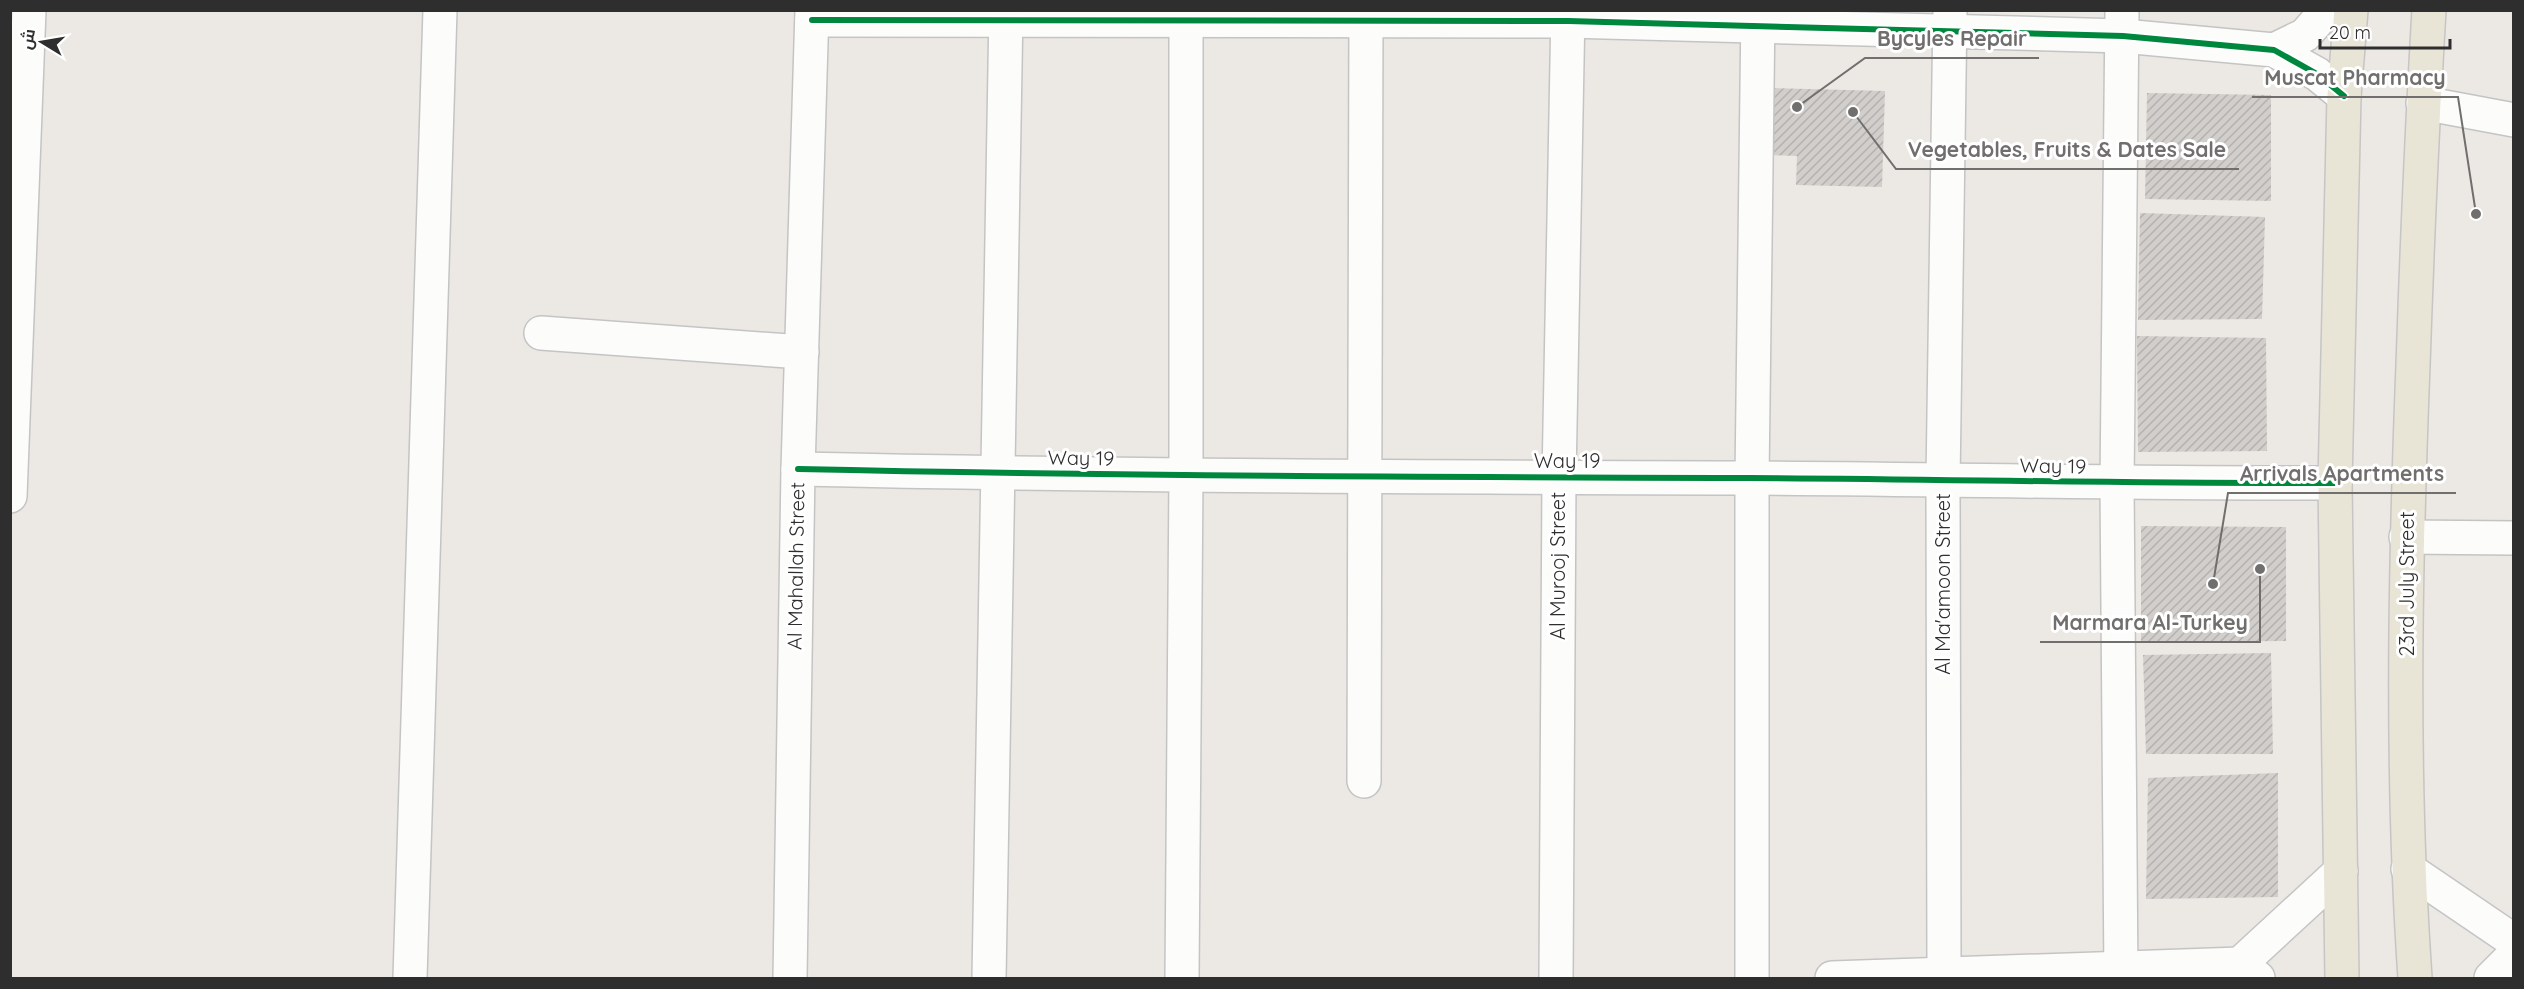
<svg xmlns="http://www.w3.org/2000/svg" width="2524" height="989" font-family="Quicksand,Cairo,sans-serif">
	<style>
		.building { fill: url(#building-hatch) }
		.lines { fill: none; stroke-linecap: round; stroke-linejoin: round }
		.minor-casing { stroke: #c5c4c5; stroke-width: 36 }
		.major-casing { stroke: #c6c5c4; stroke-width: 36 }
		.minor { stroke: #fcfcfb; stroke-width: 33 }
		.major { stroke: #e8e4d6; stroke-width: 33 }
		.cycleway-casing { stroke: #fff; stroke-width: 10 }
		.cycleway { stroke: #00873e; stroke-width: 6 }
		.labels { text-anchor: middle; stroke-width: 6; stroke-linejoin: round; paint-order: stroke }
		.street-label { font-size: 20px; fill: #2e2e2e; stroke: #fff }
		.leader { fill: none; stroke: #706f6e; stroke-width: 2 }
		.callout-dot { fill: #706f6e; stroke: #fff; stroke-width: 2 }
		.callout-label { font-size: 21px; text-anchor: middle; font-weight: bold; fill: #706f6e; stroke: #fff; stroke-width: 6; stroke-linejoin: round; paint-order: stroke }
	</style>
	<defs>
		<pattern id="building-hatch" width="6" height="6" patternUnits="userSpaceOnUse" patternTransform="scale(1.5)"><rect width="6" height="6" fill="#d1cecb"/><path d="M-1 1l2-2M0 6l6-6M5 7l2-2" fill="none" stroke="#b4b1af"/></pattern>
	</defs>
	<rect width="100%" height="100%" fill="#ece8e4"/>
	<!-- building -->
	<g class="building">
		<polygon points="1771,88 1885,91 1882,187 1796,185 1797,156 1769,155"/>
		<polygon points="2147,93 2271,95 2271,201 2145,199"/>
		<polygon points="2140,213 2265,217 2262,319 2138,320"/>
		<polygon points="2137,336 2266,338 2267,451 2138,452"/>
		<polygon points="2141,526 2286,527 2286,641 2141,642"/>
		<polygon points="2271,653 2273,754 2146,754 2143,655"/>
		<polygon points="2278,773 2278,897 2146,899 2148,778"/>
	</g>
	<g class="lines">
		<defs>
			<g id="minor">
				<polyline points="812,20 1568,21 2123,36 2274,50 2317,74 2344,96"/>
				<polyline points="2274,50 2305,35 2327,10"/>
				<polyline points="2423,103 2514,120"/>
				<polyline points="541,333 802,352"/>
				<path d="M798,469C1115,476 1431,477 1748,478C1944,479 2140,484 2335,483"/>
				<polyline points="10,496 29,10"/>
				<polyline points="2406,537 2514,538"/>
				<polyline points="1364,781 1366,10"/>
				<polyline points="2408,869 2514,941"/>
				<polyline points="2240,964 2341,871"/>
				<polyline points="410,978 440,10"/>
				<polyline points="790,978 798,469 812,10"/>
				<polyline points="989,978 1006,10"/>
				<polyline points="1182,978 1186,476 1186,10"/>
				<polyline points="1556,978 1559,478 1568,10"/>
				<polyline points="1752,978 1752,478 1758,10"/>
				<polyline points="1832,978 2240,964 2258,978"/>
				<polyline points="1944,978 1943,481 1950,10"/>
				<polyline points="2121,978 2117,484 2122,10"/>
				<polyline points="2491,978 2514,955"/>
			</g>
			<g id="major">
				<polyline points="2342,978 2335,483 2344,96 2351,10"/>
				<path d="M2415,978C2401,775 2405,570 2413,365C2417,247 2422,129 2429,10"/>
			</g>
		</defs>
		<!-- minor casing -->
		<use href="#minor" class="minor-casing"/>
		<!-- major casing -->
		<use href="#major" class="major-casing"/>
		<!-- minor -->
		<use href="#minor" class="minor"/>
		<!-- major -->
		<use href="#major" class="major"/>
		<defs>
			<g id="cycleway">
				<polyline points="812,20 1568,21 2123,36 2274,50 2317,74 2344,96"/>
				<path d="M798,469C1115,476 1431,477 1748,478C1944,479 2140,484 2335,483"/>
			</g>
		</defs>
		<!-- cycleway casing -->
		<use href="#cycleway" class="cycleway-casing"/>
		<!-- cycleway -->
		<use href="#cycleway" class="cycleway"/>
	</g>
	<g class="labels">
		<!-- street labels -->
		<g class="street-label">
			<text transform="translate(1081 458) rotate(1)" y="7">Way 19</text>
			<text x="1567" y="468">Way 19</text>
			<text transform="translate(2053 466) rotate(1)" y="7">Way 19</text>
			<text transform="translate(796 566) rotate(-89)" y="7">Al Mahallah Street</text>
			<text transform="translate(1558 566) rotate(-90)" y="7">Al Murooj Street</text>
			<text transform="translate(1943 584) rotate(-90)" y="7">Al Ma'amoon Street</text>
			<text transform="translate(2407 584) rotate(-90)" y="7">23rd July Street</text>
		</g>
	</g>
	<!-- callouts -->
	<path class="leader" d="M1797 107L1865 58H2039M2476 214L2458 97H2252M1853 112L1896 169H2239M2213 584L2228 493H2456M2260 569L2260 642H2040"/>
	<g class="callout-dot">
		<circle cx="1797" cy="107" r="6"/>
		<circle cx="2476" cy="214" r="6"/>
		<circle cx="1853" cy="112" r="6"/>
		<circle cx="2213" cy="584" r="6"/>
		<circle cx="2260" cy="569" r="6"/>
	</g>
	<g class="callout-label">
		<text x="1952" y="46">Bycyles Repair</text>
		<text x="2355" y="85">Muscat Pharmacy</text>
		<text x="2067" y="157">Vegetables, Fruits &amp; Dates Sale</text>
		<text x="2342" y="481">Arrivals Apartments</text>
		<text x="2150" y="630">Marmara Al-Turkey</text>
	</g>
	<!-- border -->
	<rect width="2524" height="989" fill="none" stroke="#2e2e2e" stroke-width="24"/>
	<!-- north arrow -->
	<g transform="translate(42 42) rotate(281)" stroke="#ffffff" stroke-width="4.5" paint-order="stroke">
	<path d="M0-4.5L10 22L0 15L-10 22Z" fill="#2e2e2e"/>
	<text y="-9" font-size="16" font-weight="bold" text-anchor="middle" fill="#2e2e2e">ش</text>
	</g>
	<!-- scale -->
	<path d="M2320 39v9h130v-9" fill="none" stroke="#2e2e2e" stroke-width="3"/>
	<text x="2329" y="39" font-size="18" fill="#2e2e2e" stroke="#ffffff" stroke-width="4.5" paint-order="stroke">20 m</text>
</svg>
